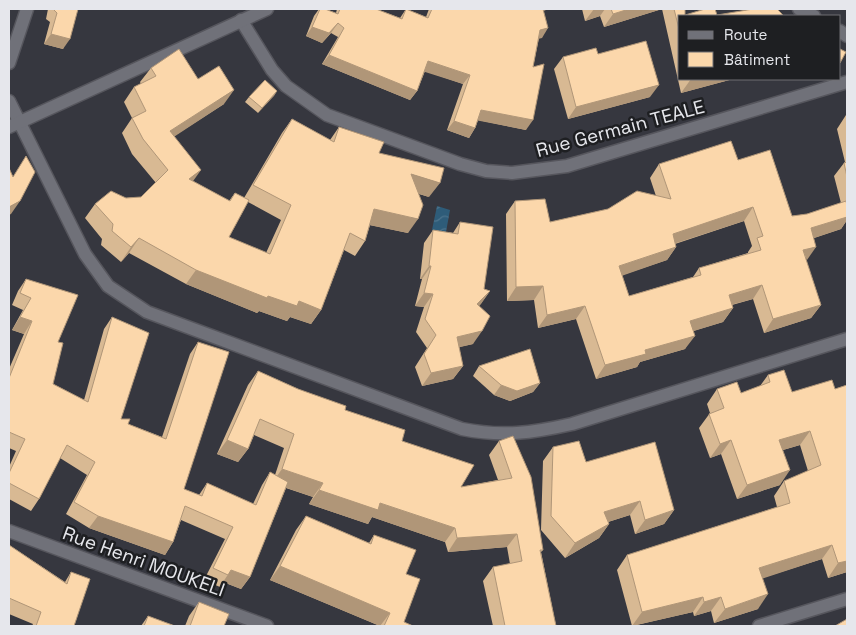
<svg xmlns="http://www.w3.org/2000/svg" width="856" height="635" font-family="'Space Grotesk',sans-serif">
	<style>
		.water { fill: url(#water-waves) }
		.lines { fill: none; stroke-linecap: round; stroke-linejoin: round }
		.minor-casing { stroke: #56565d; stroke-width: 15 }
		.minor { stroke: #707179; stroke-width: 12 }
		.wall { fill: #d8b993; fill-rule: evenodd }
		.shaded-wall { fill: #b09678 }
		.building { fill: #fbd7ab; stroke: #b09678; fill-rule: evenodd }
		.labels { text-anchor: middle; stroke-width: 5; stroke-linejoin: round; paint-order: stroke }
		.street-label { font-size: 19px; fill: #e6e7ec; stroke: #1e1f22 }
	</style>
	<defs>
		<pattern id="water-waves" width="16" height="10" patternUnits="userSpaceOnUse" patternTransform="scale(1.25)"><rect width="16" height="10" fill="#2e5c79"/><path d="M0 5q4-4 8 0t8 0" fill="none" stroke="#4c738c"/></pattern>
	</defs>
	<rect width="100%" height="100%" fill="#36373f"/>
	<!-- water -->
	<polygon class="water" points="437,206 450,210 446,232 440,235 432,230"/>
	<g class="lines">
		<defs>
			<g id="minor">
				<polyline points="799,9 814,16"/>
				<polyline points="241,20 272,70 286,86 327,115 460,164 486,171 512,173 567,166 847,82"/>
				<polyline points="840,31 847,36"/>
				<polyline points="9,63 27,9"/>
				<path d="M9,101L85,254L108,286L147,312L462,429C502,437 532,433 572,424L847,339"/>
				<polyline points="9,127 267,9"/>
				<polyline points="9,531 267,626"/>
				<polyline points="759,626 847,599"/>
			</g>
		</defs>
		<!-- minor casing -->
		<use href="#minor" class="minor-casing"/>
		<!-- minor -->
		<use href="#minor" class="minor"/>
	</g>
	<!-- wall -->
	<g class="wall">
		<polygon points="48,9 78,9 63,49 44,44 50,22 46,19"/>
		<polygon points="319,9 325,9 336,13 337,9 376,9 400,18 406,9 426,17 429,9 549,9 543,11 542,38 539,38 533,67 526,130 478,120 475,128 469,138 447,130 463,84 425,71 417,91 410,100 322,64 338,37 331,33 322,43 306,36 314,16"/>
		<polygon points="582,9 685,9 685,15 784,16 680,16 680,79 733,79 681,93 662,9 604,27 600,16 585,21"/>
		<polygon points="563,57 650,97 568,119 554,69"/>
		<path d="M151,68L198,79L224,104L174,136L193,181L229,201L235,193L244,198L282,133L292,119L330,140L339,127L379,153L429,197L419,194L408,233L370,225L365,241L355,256L344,250L321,310L311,324L290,317L287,321L259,311L257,313L186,284L129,253L121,262L101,245L102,239L85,218L95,204L126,198L141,197L156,183L132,154L122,133L132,118L124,102L134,87L141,84L140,82ZM248,202L281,220L266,253L229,237Z"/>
		<polygon points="277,91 258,113 245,102 249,97"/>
		<path d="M846,115H847V220L841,229L814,238L806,260L821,305L811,318L764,333L753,299L732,305L733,308L723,322L693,331L685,349L640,362L637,367L596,379L576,319L538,328L534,300L507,301L506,214L515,201L550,222L608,209L656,196L650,178L659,164L738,160L792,216L807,214L841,203L834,176L844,163L845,162L837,129ZM744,221L752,246L748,252V253L699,268L693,277L629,296L622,275L667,260L676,247L675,244Z"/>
		<polygon points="460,222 484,289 490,291 479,306 473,344 459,347 463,366 453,379 422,386 415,367 427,348 416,332 424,307 415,306 422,279 420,279 424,243 433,230 453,233"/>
		<polygon points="26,279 58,342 53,384 84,400 104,329 112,317 121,419 128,424 162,437 190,354 198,342 184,489 199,495 207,483 253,504 262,485 270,472 275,475 284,448 254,435 248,449 238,462 217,454 248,385 258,371 345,410 402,441 461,487 498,480 489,455 499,441 543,550 541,552 556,626 493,626 483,581 493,567 510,564 507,547 448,552 445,542 372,517 368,524 309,504 313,497 286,488 250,577 241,589 223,582 220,587 204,580 225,539 181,520 173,542 165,555 89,528 66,514 87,475 60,458 39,499 31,511 9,499 9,467 16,451 9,448 9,369 24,334 12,330 23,310 12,305 18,291"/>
		<polygon points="479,366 540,383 533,392 510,401 494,395 473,376"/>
		<polygon points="768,375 792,392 835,389 847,385 847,572 828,578 822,559 762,578 758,609 714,623 711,611 694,616 693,612 632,626 617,570 627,555 777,507 774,496 784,481 808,471 800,445 783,450 780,485 737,499 721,454 710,458 699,428 710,413 707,404 717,389 741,393 760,386"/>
		<polygon points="553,447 674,510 664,524 635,534 630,515 608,522 609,524 599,538 565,558 541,530 543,461"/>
		<polygon points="306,516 369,543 374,535 406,574 404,622 413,626 380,626 270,580 296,530"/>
		<polygon points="9,545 65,582 71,572 74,626 32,626 33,624 9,614"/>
		<polygon points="199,602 224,626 185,626 189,616"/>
		<polygon points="148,616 175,626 141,626"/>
	</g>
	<!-- shaded-wall -->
	<g class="shaded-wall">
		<polygon points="594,9 605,9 600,16 585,21"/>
		<polygon points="629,9 662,9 604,27 613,14"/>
		<polygon points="338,23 331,33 322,43 306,36 312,27"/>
		<polygon points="548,28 542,38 534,40 540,30"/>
		<polygon points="51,34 70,39 63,49 44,44"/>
		<polygon points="329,55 417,91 410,100 322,64"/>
		<polygon points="428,61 470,75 463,84 422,71"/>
		<polygon points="691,79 733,79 681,93"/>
		<polygon points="659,85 650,97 568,119 576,107"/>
		<polygon points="234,90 224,104 160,146 170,131"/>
		<polygon points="277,91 274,96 258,113 262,108"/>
		<polygon points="481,110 533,120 526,130 475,120"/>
		<polygon points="454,121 475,128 469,138 447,130"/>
		<polygon points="201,170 191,184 189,179"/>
		<polygon points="411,174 440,183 429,197 401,188"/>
		<polygon points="20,201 11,214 9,215 9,207"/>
		<polygon points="753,207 744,221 664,247 673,234"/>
		<polygon points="374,209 418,219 408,233 364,224"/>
		<polygon points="847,217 847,220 841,229 802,242 811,228"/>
		<polygon points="139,238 129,253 121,262 131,247"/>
		<polygon points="676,247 667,260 610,280 619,266"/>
		<polygon points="816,247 807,260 803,250"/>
		<polygon points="429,266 431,266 422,279 420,279"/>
		<polygon points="196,270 268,296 299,301 321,310 311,324 290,317 287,321 259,311 257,313 186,284"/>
		<polygon points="762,285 753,299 719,308 729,295"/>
		<polygon points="543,286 534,300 507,301 516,287"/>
		<polygon points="490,291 481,304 468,317 477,304"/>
		<polygon points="424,293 433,294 424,307 415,306"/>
		<polygon points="821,305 811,318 764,333 773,319"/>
		<polygon points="585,306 576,319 538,328 547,315"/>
		<polygon points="733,308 723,322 681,335 690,321"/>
		<polygon points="20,317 32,321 24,334 12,330"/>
		<polygon points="482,331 473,344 448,350 457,337"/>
		<polygon points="695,336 685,349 640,362 637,367 596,379 605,365 645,350"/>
		<polygon points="463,366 453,379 422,386 431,373"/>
		<polygon points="540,383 533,392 510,401 494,395 501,385"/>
		<polygon points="810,431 800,445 769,454 779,440"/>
		<polygon points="227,440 248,449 238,462 217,454"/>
		<polygon points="731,440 721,454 710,458 720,444"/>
		<polygon points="282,469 323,483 313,497 272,483"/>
		<polygon points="790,470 780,485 737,499 747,485"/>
		<polygon points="319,490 380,503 455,528 445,542 372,517 368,524 309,504"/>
		<polygon points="640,501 630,515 595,526 604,512"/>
		<polygon points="674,510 664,524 635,534 645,520"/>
		<polygon points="98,516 173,542 165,555 89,528"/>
		<polygon points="609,524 599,538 565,558 575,543"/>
		<polygon points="517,534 507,547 448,552 457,538"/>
		<polygon points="832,545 822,559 749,583 759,568"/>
		<polygon points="847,561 847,572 828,578 838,563"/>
		<polygon points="280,566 390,613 380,626 270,580"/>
		<polygon points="231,570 250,577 241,589 223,582"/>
		<polygon points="768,594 758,609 714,623 725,609"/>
		<polygon points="703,597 693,612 632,626 642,612"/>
		<polygon points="721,597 711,611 694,616 704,602"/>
	</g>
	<!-- building -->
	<g class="building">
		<polygon points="53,9 78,9 70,39 51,34 57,13"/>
		<polygon points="320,9 325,9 338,14 340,9 376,9 402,19 406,9 428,18 432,9 543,9 548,28 540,30 533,67 544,64 533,120 481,110 475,128 454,121 470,75 428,61 417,91 329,55 344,28 338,23 329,33 312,27"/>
		<polygon points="611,9 629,9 613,14"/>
		<polygon points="674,9 685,9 685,15 705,9 715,9 717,15 753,9 777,9 784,16 680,16 680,33"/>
		<polygon points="646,41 659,85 576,107 563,57 596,48 598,54"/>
		<polygon points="179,49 198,79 219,66 234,90 170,131 201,170 189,179 230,201 235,193 249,200 229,237 270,254 291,205 253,185 292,119 334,142 339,127 384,142 379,153 444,168 440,183 411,174 423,205 418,219 374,209 365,241 350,233 321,310 299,301 297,306 268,296 267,298 196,270 139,238 131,247 112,231 113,224 95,204 111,191 126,198 141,197 168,170 143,139 132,118 146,111 134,87 156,76 151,68"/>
		<polygon points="840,49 846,52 840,63"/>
		<polygon points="265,80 277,91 262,108 249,97"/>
		<path d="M731,141L738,160L770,150L792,216L807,214L846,201L847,206V217L811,228L816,247L803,250L821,305L773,319L762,285L729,295L733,308L690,321L695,336L645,350L646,354L605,365L585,306L547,315L543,286L516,287L515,201L545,199L550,222L608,209L637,191L671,199L659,164ZM753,207L763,236L757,238L761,250L699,268L701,275L629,296L619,266L676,247L673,234Z"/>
		<polygon points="26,156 35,172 20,201 9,207 9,168 13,177"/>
		<polygon points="847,162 847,177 844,163"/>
		<polygon points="460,222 493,227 484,289 490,291 477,304 490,316 482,331 457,337 463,366 431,373 424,354 436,335 425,319 433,294 424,293 431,266 429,266 433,230 458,234"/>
		<polygon points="26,279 78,295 58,342 63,343 53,384 88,402 112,317 149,333 121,419 130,419 128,424 166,439 198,342 229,352 184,489 202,496 207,483 256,505 270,472 288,482 250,577 231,570 228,575 213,568 233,527 185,506 173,542 98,516 74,502 95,462 67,445 39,499 9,483 9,473 25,439 9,432 9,378 32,321 20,317 31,298 20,293"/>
		<polygon points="530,349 540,383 517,391 501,385 479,366"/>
		<polygon points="784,370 792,392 832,380 835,389 847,385 847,561 838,563 832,545 759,568 768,594 725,609 721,597 704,602 703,597 642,612 627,555 790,503 784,481 821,465 810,431 779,440 790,470 747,485 731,440 720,444 709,414 724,408 717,389 737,382 741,393 770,382 768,375"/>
		<polygon points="258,371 298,389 346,406 345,410 405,430 402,441 474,465 461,487 512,478 499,441 513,436 531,477 543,550 540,550 556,626 505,626 493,567 522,561 517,534 457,538 455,528 380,503 378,510 319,490 323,483 282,469 294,434 260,419 248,449 227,440"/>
		<polygon points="579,441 586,462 655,442 674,510 645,520 640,501 604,512 609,524 575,543 551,516 553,447"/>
		<polygon points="306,516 371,544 374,535 416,550 406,574 420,579 404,622 413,626 384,626 390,613 280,566"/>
		<polygon points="9,545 67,584 71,572 90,579 74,626 36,626 41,612 9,598"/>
		<polygon points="199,602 229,614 224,626 190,626"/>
		<polygon points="148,616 175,626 144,626"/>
		<polygon points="847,619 847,626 835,626"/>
	</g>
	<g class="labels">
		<!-- street labels -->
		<g class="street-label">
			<text transform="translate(620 128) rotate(-15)" y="7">Rue Germain TEALE</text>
			<text transform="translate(144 561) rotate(20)" y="7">Rue Henri MOUKELI</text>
		</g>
	</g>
	<!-- border -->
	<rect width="856" height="635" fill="none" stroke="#e6e7ec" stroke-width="20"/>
	<!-- legend -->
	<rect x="678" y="15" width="162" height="65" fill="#1e1f22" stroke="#6e6f73"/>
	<rect x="688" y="31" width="25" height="8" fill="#707179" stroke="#6e6f73"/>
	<text x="724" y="40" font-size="15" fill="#e6e7ec">Route</text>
	<rect x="688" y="52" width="25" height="15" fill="#fbd7ab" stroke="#6e6f73"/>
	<text x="724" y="65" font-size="15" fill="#e6e7ec">Bâtiment</text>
</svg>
